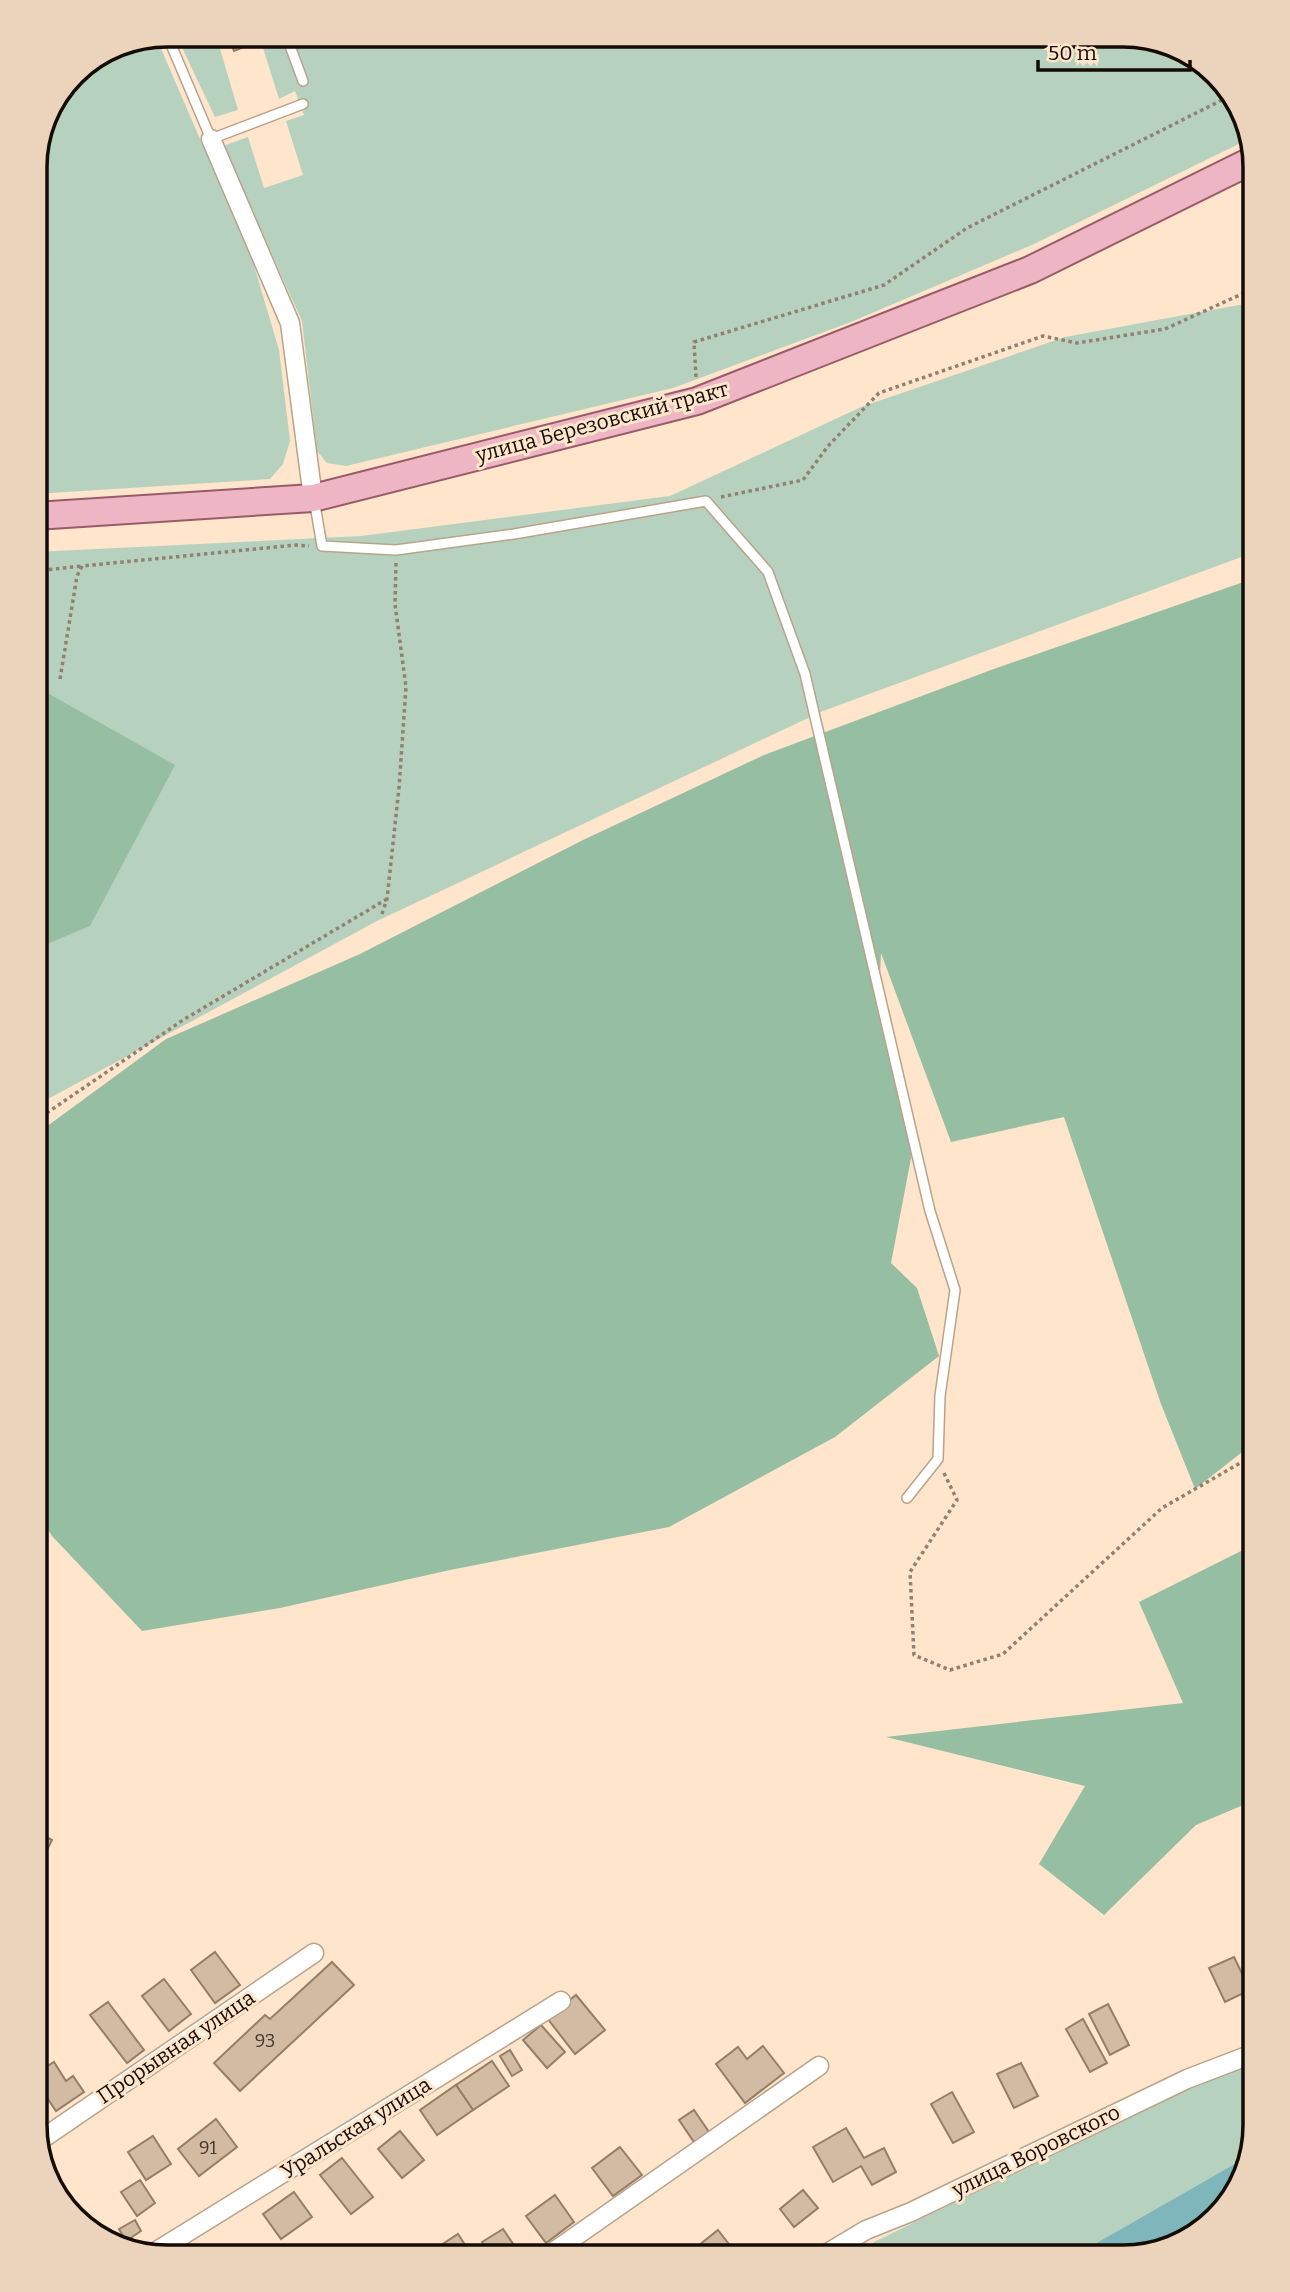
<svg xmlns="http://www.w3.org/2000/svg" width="1290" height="2292" font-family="Bitter,serif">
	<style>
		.green { fill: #b6d2be }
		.forest { fill: #96bea2 }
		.water { fill: #7eb6bc }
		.building { fill: #d2bba2; stroke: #947e66; stroke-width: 2 }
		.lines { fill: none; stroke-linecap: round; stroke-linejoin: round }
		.lane-casing { stroke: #b9a38a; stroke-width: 12 }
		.street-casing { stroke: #b9a38a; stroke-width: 21 }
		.primary-casing { stroke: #9a5b69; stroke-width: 30 }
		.path { stroke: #928170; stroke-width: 3.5; stroke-dasharray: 3.5 3.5; stroke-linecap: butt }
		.lane { stroke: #fff; stroke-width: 9 }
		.street { stroke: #fff; stroke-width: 18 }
		.primary { stroke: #eeb6c5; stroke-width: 26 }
		.labels { text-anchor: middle; stroke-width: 6; stroke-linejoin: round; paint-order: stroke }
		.number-label { font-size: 18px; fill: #44382c }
		.street-label { font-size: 21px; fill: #140c05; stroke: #fee5cb }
		.rim { fill: none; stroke: #140c05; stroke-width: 3.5 }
	</style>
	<rect width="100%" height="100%" fill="#fee5cb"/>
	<!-- green -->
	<g class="green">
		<polygon points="176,35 216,35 238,110 215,117"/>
		<polygon points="259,35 1132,35 1197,57 1242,109 1249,139 1034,244 851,322 673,388 346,466 327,463 317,451 302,321 223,146 248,137 264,188 303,175 286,121 304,115 295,91 279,99"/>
		<polygon points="156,37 253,262 279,350 290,441 283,464 270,479 35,494 35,159 74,73 117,45"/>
		<polygon points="1255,302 1255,552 823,711 377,921 35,1106 35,552 361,536 670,496 861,407 1065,337"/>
		<polygon points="1255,2062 1255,2126 1245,2158 1072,2257 852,2257 874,2242 1188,2088"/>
	</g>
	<!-- forest -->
	<g class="forest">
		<polygon points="1255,578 1255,1442 1195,1489 1161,1404 1064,1117 951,1142 881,953 879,996 912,1153 891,1263 917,1288 939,1356 835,1437 669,1527 450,1570 280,1608 142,1631 52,1536 35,1509 35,1135 166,1039 360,954 583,840 764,755 991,670"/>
		<polygon points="35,686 175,765 90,926 35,949"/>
		<polygon points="1255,1544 1255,1800 1196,1825 1104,1915 1039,1864 1085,1786 886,1737 1183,1703 1139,1602"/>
	</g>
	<!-- water -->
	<polygon class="water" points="1245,2158 1233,2198 1181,2244 1123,2257 1072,2257"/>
	<!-- building -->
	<g class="building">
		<polygon points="237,35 251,35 254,43 234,51 229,38"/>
		<polygon points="35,1831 52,1840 45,1854 35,1849"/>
		<polygon points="215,1952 240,1985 215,2003 191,1970"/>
		<polygon points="1234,1957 1250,1990 1225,2002 1209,1968"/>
		<polygon points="332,1962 354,1985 240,2091 214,2063 265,2015 270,2019"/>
		<polygon points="164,1979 191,2014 169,2031 142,1996"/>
		<polygon points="576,1995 605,2030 575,2054 547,2018"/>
		<polygon points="108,2002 144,2050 127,2063 90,2015"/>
		<polygon points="1108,2004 1129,2045 1110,2055 1089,2014"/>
		<polygon points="1083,2019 1107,2063 1090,2072 1066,2029"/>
		<polygon points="541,2025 565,2052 547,2068 523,2040"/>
		<polygon points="763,2046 784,2073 745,2103 716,2064 738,2047 747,2059"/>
		<polygon points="510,2050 522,2070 512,2076 500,2056"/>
		<polygon points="492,2061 509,2086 473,2110 456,2085"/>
		<polygon points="54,2062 66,2081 73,2076 84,2092 56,2111 35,2080 35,2074"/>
		<polygon points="1021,2063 1038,2096 1014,2108 997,2074"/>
		<polygon points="456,2085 473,2110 437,2135 420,2110"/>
		<polygon points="952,2092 974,2132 953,2143 931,2104"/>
		<polygon points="694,2110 709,2132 694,2142 679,2120"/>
		<polygon points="216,2119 237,2147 199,2176 178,2149"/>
		<polygon points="846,2128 864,2158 884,2148 896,2172 872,2185 861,2166 833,2182 813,2147"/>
		<polygon points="400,2131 424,2160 402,2178 378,2149"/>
		<polygon points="153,2136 171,2164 146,2180 128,2152"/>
		<polygon points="620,2147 642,2175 613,2196 592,2168"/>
		<polygon points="342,2158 373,2197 351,2214 320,2175"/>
		<polygon points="140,2180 155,2203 137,2216 121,2192"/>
		<polygon points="803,2190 818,2208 794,2227 780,2209"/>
		<polygon points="294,2192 312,2217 281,2239 263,2214"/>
		<polygon points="555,2195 574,2222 546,2243 526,2216"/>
		<polygon points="135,2220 141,2231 126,2241 119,2229"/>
		<polygon points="503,2229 522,2257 492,2257 482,2242"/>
		<polygon points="718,2230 739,2257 698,2257 693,2250"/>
		<polygon points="458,2234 473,2257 436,2257 432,2251"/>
		<polygon points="221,2247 228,2257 207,2257"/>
	</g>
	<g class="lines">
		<defs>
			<g id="lane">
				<polyline points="167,35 211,139 303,104"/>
				<polyline points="286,35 303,81"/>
				<polyline points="314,499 322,546 396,550 514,534 706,501 768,572 805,674 930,1211 955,1290 940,1396 938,1459 907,1498"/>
			</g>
			<g id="street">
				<polyline points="211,139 290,323 313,498"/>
				<polyline points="39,2141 314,1953"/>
				<polyline points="152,2254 561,2001"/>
				<polyline points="546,2257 819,2066"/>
				<polyline points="821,2257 866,2230 911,2212 1187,2079 1255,2053"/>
			</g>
			<polyline id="primary" points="35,516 313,498 697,401 1030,270 1253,160"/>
		</defs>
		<!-- lane casing -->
		<use href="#lane" class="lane-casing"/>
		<!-- street casing -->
		<use href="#street" class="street-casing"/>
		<!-- primary casing -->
		<use href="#primary" class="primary-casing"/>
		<!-- path -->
		<g class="path">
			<polyline points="696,377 694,342 884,285 967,228 1230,96"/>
			<polyline points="721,497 803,480 828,446 879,393 1043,336 1077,343 1165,329 1255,288"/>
			<polyline points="35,571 82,566"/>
			<polyline points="60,679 77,576 82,566 296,545 309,546"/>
			<polyline points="382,914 387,899 399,788 406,687 395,604 396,563"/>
			<polyline points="35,1121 183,1020 387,899"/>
			<polyline points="944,1473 957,1500 910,1572 914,1655 950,1670 1003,1654 1162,1508 1240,1463 1255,1461"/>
		</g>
		<!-- lane -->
		<use href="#lane" class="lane"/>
		<!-- street -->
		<use href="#street" class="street"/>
		<!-- primary -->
		<use href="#primary" class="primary"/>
	</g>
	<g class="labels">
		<!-- number labels -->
		<g class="number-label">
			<text x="265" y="2047">93</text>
			<text x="208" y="2154">91</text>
		</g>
		<!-- street labels -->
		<g class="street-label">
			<text transform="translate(602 422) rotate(-15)" y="7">улица Березовский тракт</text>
			<text transform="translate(176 2047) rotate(-34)" y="7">Прорывная улица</text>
			<text transform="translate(356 2128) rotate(-32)" y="7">Уральская улица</text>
			<text transform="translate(1036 2151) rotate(-26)" y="7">улица Воровского</text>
		</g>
	</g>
	<!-- crop -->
	<path d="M0 0H1290V2292H0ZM167 47H1123A120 120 0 0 1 1243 167V2125A120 120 0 0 1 1123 2245H167A120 120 0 0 1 47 2125V167A120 120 0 0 1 167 47Z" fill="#ebd4bb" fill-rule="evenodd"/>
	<path class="rim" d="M167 47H1123A120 120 0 0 1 1243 167V2125A120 120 0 0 1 1123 2245H167A120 120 0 0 1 47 2125V167A120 120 0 0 1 167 47Z"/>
	<!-- scale -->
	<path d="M1038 60v10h152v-10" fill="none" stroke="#140c05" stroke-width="3.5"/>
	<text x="1048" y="60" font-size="21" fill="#140c05" stroke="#fee5cb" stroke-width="5" paint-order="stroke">50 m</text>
</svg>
